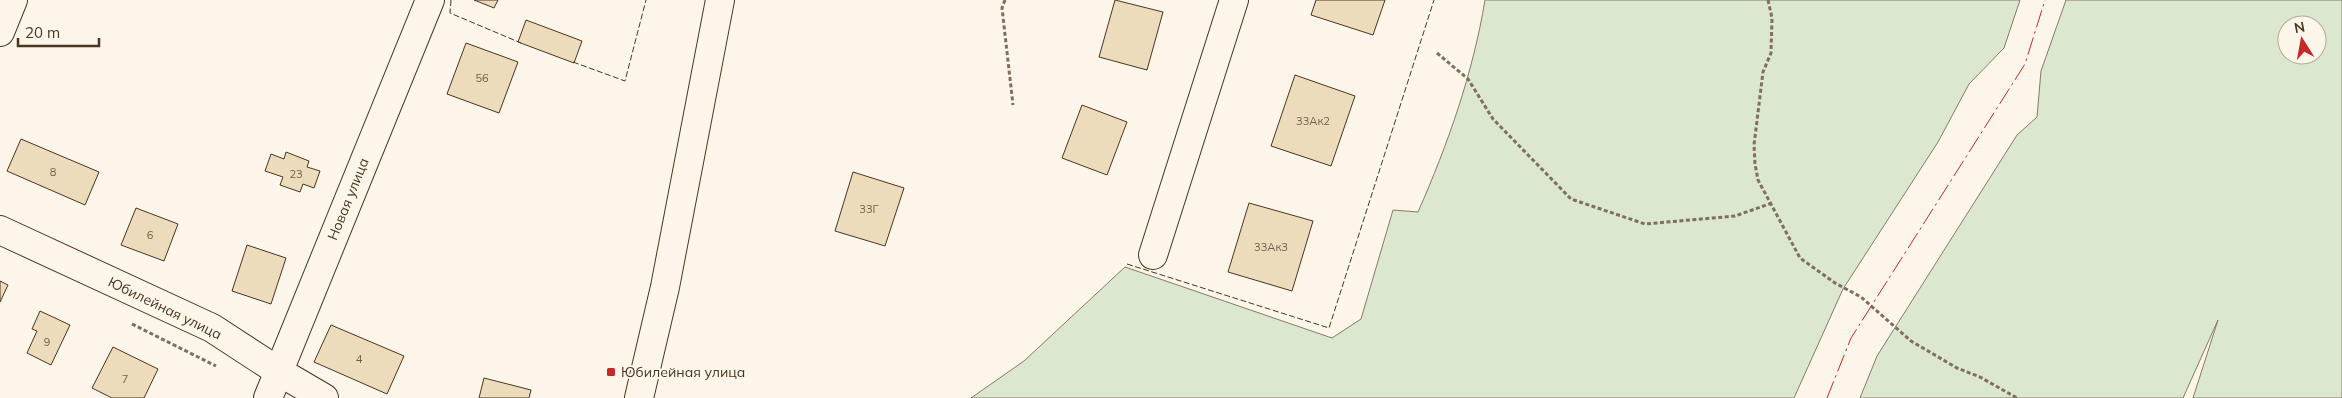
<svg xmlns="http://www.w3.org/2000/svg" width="2342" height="398" font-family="Mulish,sans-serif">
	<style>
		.green { fill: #dce7d0; stroke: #887966; fill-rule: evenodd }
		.building { fill: #ecdcbc; stroke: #4a3520 }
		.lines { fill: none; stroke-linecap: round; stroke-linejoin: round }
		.minor-casing { stroke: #4a3520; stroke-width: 30 }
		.major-casing { stroke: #4a3520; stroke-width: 30 }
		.path { stroke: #7f6f5c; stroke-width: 3; stroke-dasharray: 4 2.5; stroke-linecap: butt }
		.minor { stroke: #fbf6e9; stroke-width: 28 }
		.major { stroke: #fbf6e9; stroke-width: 28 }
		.fence { stroke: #4a3520; stroke-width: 1; stroke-dasharray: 6 2.5; stroke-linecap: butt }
		.power { stroke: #c62828; stroke-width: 1; stroke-dasharray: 18 4 2.5 4; stroke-linecap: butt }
		.poi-dot { fill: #c62828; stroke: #fbf6e9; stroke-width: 2 }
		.labels { text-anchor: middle; stroke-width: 4; stroke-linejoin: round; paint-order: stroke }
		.number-label { font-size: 11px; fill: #725f47 }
		.street-label { font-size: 14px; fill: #4a3520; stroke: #fbf6e9 }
		.poi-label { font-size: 14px; fill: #4a3520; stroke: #fbf6e9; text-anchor: start }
	</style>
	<rect width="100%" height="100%" fill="#fbf6e9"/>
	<!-- green -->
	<g class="green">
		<path d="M1485,0H2020L2004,48L1969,84L1938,142L1843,289L1794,398H971L1024,361L1125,267L1332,338L1361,319L1393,210L1418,212C1448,144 1473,73 1485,0Z"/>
		<path d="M2066,0H2342V398H2193L2218,320L2183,398H1860L1877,356L2017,135L2037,117L2041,71ZM2287,25H2317V55H2287Z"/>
	</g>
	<!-- building -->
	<g class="building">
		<polygon points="474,0 498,0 494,8"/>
		<polygon points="1115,0 1163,12 1147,70 1099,57"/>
		<polygon points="1316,0 1385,0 1373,35 1311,15"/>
		<polygon points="526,20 582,41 574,63 518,42"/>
		<polygon points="466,43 518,62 499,113 447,94"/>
		<polygon points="1295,75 1355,96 1331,166 1271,146"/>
		<polygon points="1082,105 1127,122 1107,175 1062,158"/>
		<polygon points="21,139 99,172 85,205 7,171"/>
		<polygon points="286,152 309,161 307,167 320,171 314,188 303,184 300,192 280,185 283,177 265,171 271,154 284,159"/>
		<polygon points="853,172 904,188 885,246 835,231"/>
		<polygon points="1249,203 1313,221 1292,291 1228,272"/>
		<polygon points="136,208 178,224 164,261 121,245"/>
		<polygon points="247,245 286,258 271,304 232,291"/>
		<polygon points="0,281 8,285 0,302"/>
		<polygon points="40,311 70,325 51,365 27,353 37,331 32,329"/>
		<polygon points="331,325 404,356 387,394 314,362"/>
		<polygon points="113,347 158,369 144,398 112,398 92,388"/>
		<polygon points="484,378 531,390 529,398 479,398"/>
	</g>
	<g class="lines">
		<defs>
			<g id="minor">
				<polyline points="0,32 13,0"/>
				<polyline points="0,230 212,328 278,371 324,398"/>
				<polyline points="1153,255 1234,0"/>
				<polyline points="268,398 430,0"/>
			</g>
			<polyline id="major" points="639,398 665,287 720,0"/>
		</defs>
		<!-- minor casing -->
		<use href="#minor" class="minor-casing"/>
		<!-- major casing -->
		<use href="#major" class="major-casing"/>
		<!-- path -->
		<g class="path">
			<polyline points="1005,0 1002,8 1013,105"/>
			<polyline points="1768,0 1772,18 1771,53 1763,72 1754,145 1755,164 1758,180 1800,258 1835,283 1861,297 1911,341 1957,368 1980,377 2017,398"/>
			<polyline points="1437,53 1468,79 1493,119 1571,199 1645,224 1735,216 1772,203"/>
			<polyline points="132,324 216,366"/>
		</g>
		<!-- minor -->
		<use href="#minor" class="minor"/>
		<!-- major -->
		<use href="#major" class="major"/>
		<!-- fence -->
		<g class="fence">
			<polyline points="451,0 450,13 521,43"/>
			<polyline points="573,62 625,81 646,0"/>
			<polyline points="1127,264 1329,328 1434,0"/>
		</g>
		<!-- power -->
		<polyline class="power" points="1827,398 1851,338 2025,64 2045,0"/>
	</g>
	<!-- markers -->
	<rect class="poi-dot" x="606" y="367" width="10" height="10" rx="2.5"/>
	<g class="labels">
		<!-- number labels -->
		<g class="number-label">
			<text x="482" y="82">56</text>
			<text x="1313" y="125">33Ак2</text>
			<text x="53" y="176">8</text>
			<text x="296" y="178">23</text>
			<text x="869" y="213">33Г</text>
			<text x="150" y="239">6</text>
			<text x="1271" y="251">33Ак3</text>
			<text x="47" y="346">9</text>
			<text x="359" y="363">4</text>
			<text x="125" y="383">7</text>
		</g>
		<!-- street labels -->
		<g class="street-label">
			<text transform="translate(348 199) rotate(-68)" y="5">Новая улица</text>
			<text transform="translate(165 308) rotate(26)" y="5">Юбилейная улица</text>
		</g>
		<!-- poi labels -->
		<g class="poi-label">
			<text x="621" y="377">Юбилейная улица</text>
		</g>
	</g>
	<!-- north arrow -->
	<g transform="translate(2302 40) rotate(349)"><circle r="24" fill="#fbf6e9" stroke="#b4a999"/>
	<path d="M0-4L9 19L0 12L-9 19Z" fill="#c62828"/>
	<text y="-8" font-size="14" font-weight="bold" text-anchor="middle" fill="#4a3520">N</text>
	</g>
	<!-- scale -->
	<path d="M18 38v8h81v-8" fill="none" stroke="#4a3520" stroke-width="2.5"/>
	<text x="25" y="38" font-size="15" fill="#4a3520" stroke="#fbf6e9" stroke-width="4" paint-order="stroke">20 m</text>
</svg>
